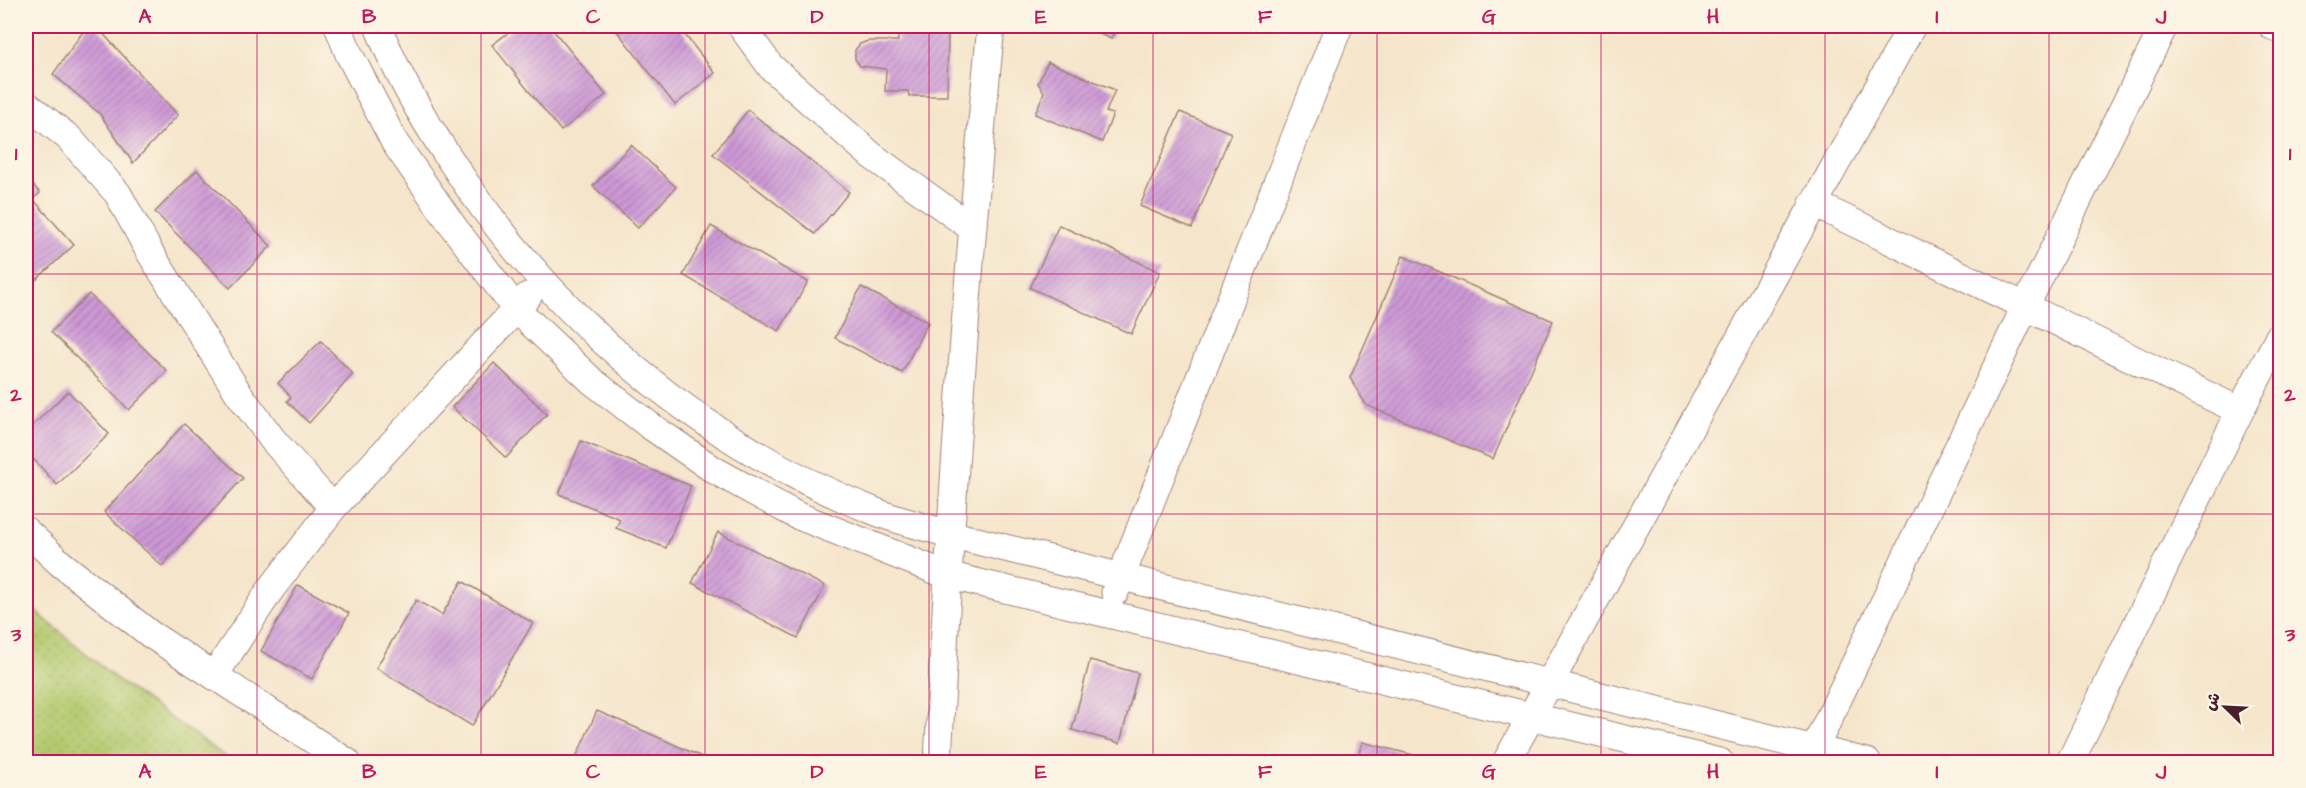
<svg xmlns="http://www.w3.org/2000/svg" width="2306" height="788" font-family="'Architects Daughter','Playpen Sans Arabic',sans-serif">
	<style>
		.grass { fill: url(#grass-dots); stroke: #7e744c; stroke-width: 1.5 }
		.building { fill: url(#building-hatch) }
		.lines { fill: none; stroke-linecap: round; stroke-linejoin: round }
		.street-casing { stroke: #a0827a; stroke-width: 29 }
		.street { stroke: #fff; stroke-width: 27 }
		.grid { fill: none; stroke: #c2185b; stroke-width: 1.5; stroke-opacity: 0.55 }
		.neatline { fill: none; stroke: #c2185b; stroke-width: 2 }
		.grid-label { font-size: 20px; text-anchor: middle; font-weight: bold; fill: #c2185b }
	</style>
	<defs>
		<pattern id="grass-dots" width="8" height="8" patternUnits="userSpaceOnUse" patternTransform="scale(1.5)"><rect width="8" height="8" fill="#b3c96e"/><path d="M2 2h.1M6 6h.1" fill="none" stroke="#9bac5f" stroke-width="1.8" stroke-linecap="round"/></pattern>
		<pattern id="building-hatch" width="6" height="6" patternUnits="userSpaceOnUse" patternTransform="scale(1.5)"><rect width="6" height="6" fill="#ce9ad7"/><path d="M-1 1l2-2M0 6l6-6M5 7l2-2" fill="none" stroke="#a97daf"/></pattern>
	</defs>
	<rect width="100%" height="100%" fill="#fcf5e5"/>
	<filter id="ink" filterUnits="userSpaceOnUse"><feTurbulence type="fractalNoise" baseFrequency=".0167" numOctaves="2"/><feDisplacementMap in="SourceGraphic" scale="12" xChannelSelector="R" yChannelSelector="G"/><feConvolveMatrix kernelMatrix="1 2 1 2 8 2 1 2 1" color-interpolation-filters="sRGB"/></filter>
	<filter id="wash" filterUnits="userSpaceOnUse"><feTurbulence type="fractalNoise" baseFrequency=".008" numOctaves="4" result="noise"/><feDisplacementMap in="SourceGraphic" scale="24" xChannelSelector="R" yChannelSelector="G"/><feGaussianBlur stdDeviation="1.35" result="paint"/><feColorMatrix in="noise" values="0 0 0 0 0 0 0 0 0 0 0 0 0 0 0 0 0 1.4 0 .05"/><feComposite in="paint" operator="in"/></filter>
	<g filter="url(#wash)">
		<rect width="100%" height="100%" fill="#f5e5ca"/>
		<!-- grass -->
		<polygon class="grass" points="26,603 120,682 233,762 26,762"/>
		<g id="blocks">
			<!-- building -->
			<g class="building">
				<polygon points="87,26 96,26 178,115 133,163 100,114 53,74"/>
				<polygon points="517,26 550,26 606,95 561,131 492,45"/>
				<polygon points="613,26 678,26 715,73 675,105"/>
				<polygon points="1081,26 1117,26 1111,39"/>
				<polygon points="897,30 948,30 947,96 909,96 908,91 885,91 886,69 860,66 855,59 855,50 860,44 868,41 898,41"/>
				<polygon points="1048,62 1115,90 1106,112 1113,114 1102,142 1035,114 1044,92 1038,83"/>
				<polygon points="748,110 849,192 815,234 713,154"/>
				<polygon points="1180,112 1231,133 1192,228 1140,206"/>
				<polygon points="631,145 676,187 638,228 593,186"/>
				<polygon points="197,170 271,246 230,288 155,212"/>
				<polygon points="26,177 40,193 33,199 74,245 26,289"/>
				<polygon points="1059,225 1160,272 1131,334 1030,288"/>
				<polygon points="711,226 808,282 779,331 683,275"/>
				<polygon points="1403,256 1553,321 1493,459 1366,405 1350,378"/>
				<polygon points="861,287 928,322 902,373 835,338"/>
				<polygon points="89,294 167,371 129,410 51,332"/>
				<polygon points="321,341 353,374 309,423 287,401 291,397 278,383"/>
				<polygon points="494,363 547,414 506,458 452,407"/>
				<polygon points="68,391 109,434 57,485 26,451 26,432"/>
				<polygon points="184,424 243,478 162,566 104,512"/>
				<polygon points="581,441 691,486 666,548 616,528 620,519 559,494"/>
				<polygon points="718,532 825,586 798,638 692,583"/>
				<polygon points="462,581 533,623 472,726 376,668 416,600 442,615"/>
				<polygon points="298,585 349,613 312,679 261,651"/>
				<polygon points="1090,660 1138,673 1120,743 1072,730"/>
				<polygon points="597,711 653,735 713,762 574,762"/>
				<polygon points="1362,742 1414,755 1412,762 1357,762"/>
			</g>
		</g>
	</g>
	<g filter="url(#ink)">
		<use href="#blocks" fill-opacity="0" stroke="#a0827a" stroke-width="1.5"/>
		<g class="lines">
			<defs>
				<g id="street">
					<polyline points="338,26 349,54 395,143 455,229 516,309 592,381 649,425 714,470 796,515 947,575 1720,762"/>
					<path d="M378,26C396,73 423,119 451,161C553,319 703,445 879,513C902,522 926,527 949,534L1867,762"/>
					<polyline points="741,26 771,67 872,156 972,228"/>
					<polyline points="2272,26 2280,29"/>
					<polyline points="26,104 69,138 118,194 149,251 239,394 273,440 333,508"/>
					<polyline points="1813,203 2240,411"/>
					<polyline points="26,531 60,563 150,634 347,762"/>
					<polyline points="1115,592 1339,26"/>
					<polyline points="214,676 271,589 333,508 528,296"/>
					<path d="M938,762C950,516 967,271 991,26"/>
					<polyline points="1506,762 1912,26"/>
					<polyline points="1808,762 2026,305 2164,26"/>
					<polyline points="2070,762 2240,411 2280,335"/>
				</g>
			</defs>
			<!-- street casing -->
			<use href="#street" class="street-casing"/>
			<!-- street -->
			<use href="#street" class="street"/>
		</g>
	</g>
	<!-- grid -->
	<path class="grid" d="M257,26V762M481,26V762M705,26V762M929,26V762M1153,26V762M1377,26V762M1601,26V762M1825,26V762M2049,26V762M26,274H2280M26,514H2280"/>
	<!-- margin -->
	<rect width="2306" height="788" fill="none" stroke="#fcf5e5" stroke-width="66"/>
	<!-- north arrow -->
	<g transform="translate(2225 707) rotate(294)" stroke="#fcf5e5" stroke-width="4.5" paint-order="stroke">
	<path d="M0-4.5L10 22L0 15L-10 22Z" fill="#4a1f2b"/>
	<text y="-9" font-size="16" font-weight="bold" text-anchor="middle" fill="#4a1f2b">ش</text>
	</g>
	<rect x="33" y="33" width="2240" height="722" class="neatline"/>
	<g class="grid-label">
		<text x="145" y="23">A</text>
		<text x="369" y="23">B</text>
		<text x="593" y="23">C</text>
		<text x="817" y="23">D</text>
		<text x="1041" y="23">E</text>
		<text x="1265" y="23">F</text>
		<text x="1489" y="23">G</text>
		<text x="1713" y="23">H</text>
		<text x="1937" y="23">I</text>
		<text x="2161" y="23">J</text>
		<text x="16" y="160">1</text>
		<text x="2290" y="160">1</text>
		<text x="16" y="401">2</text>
		<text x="2290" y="401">2</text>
		<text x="16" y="641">3</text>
		<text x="2290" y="641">3</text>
		<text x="145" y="778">A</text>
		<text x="369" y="778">B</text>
		<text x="593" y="778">C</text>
		<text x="817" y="778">D</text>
		<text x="1041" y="778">E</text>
		<text x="1265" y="778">F</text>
		<text x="1489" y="778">G</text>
		<text x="1713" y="778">H</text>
		<text x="1937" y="778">I</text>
		<text x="2161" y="778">J</text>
	</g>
</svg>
